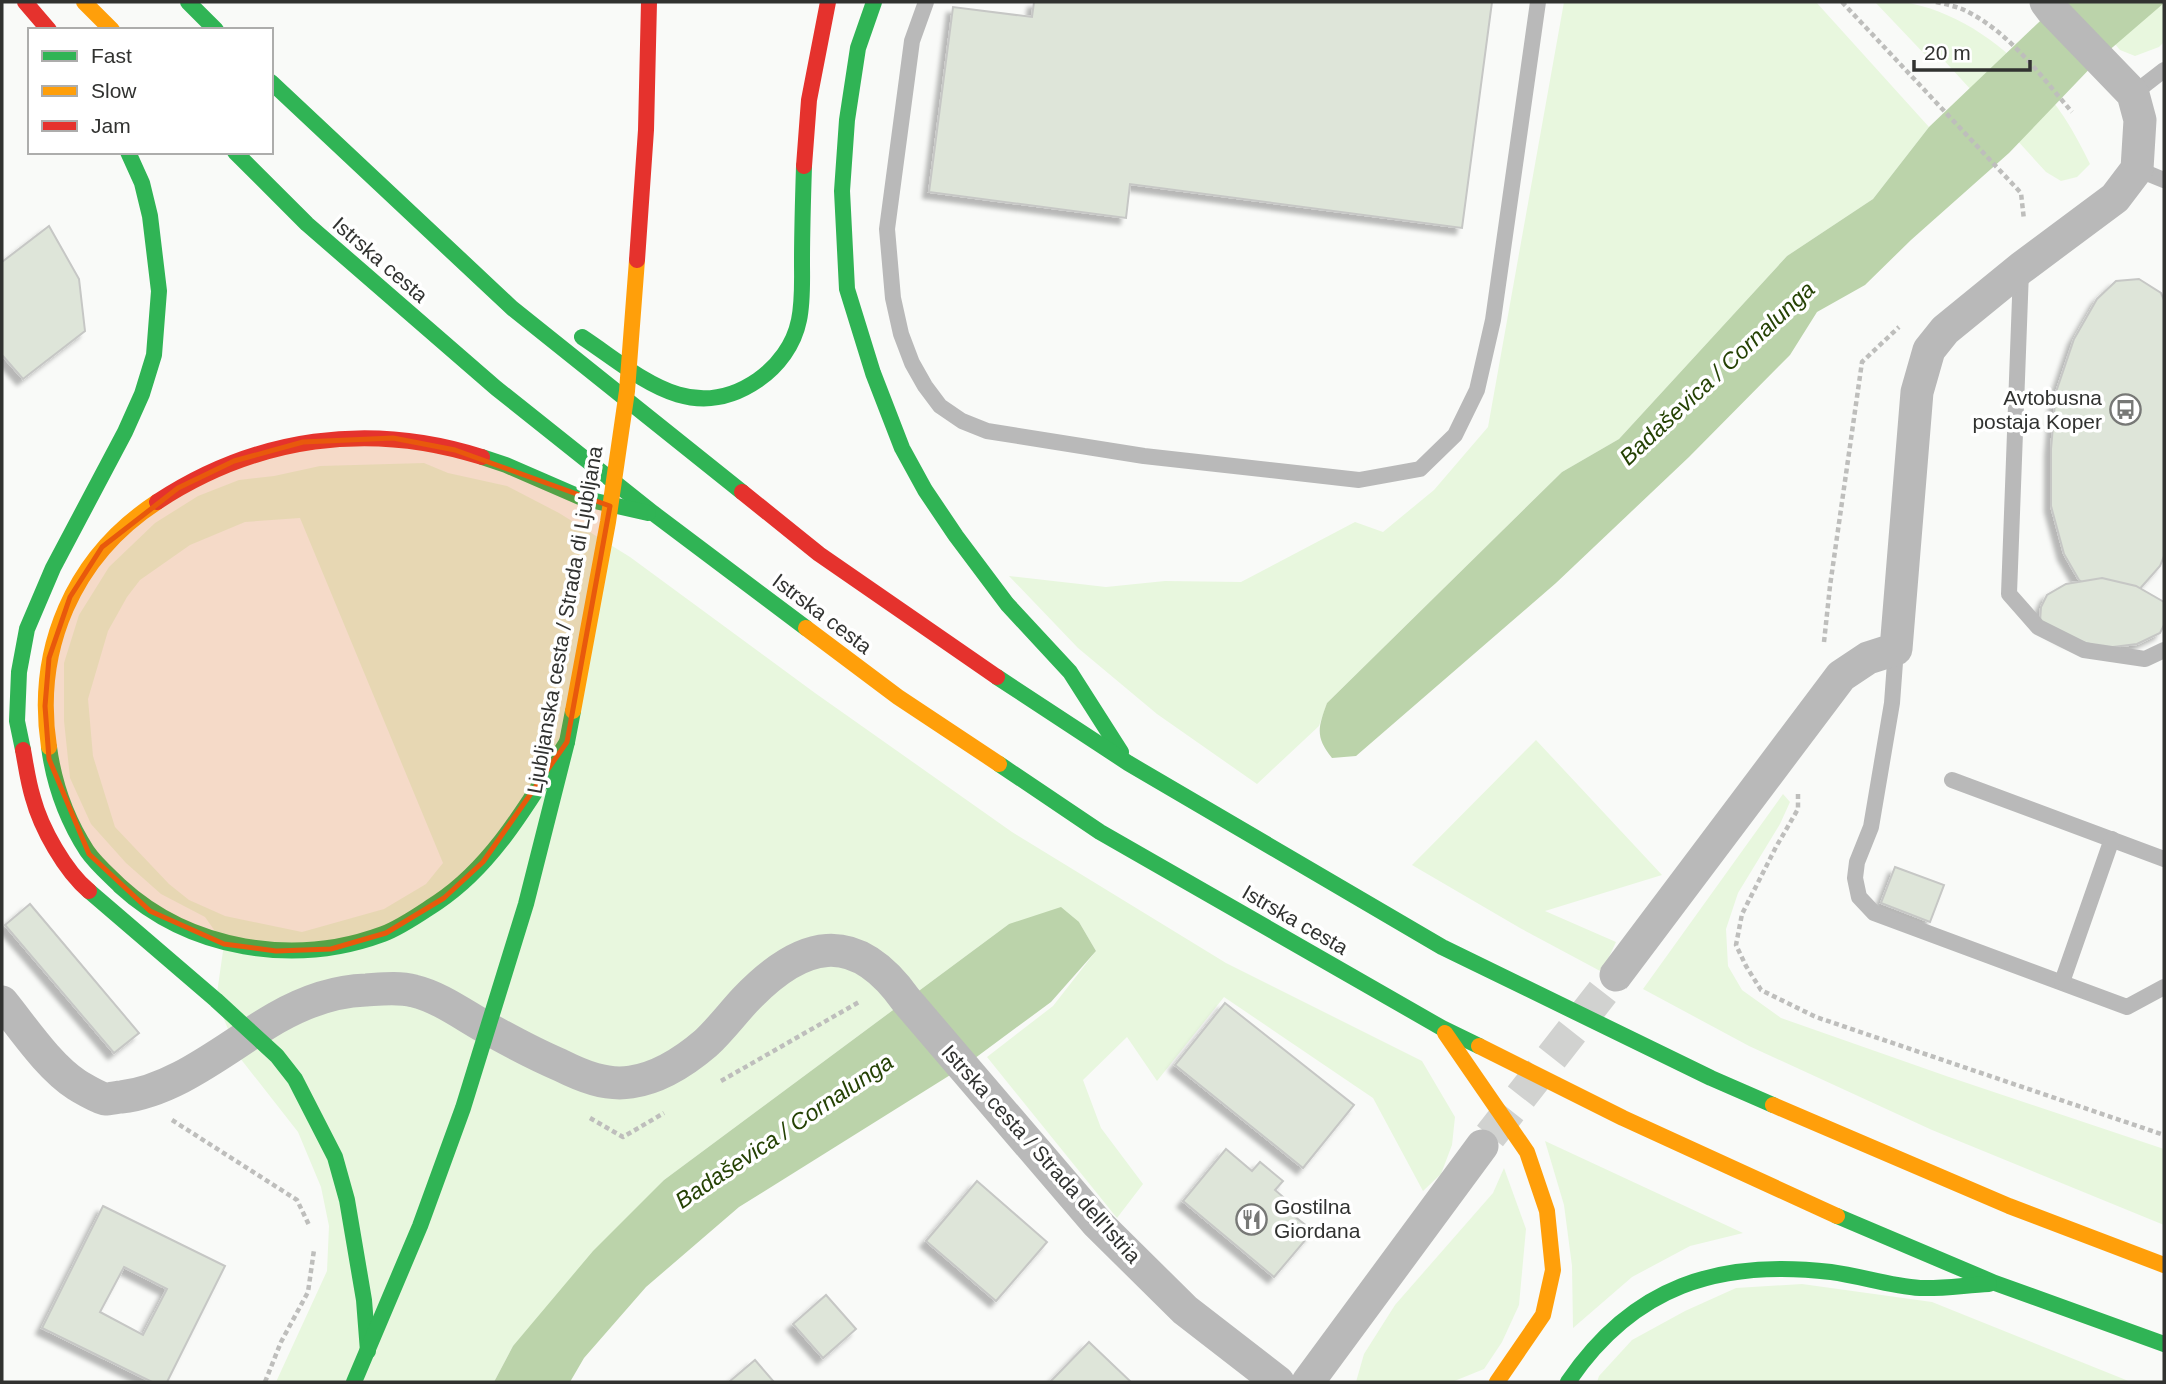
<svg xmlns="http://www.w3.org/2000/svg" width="2166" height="1384" font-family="Arial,sans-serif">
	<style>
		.green { fill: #e8f7de; fill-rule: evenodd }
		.water { fill: #bbd3aa }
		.building { fill: #dee5d9; stroke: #c6c7c5; stroke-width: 2; fill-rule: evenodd; filter: url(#shadow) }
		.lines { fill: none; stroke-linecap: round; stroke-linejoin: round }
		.street-tunnel { stroke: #d1d2d0; stroke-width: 33; stroke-dasharray: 33 17; stroke-linecap: butt }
		.path { stroke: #bebebc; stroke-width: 4.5; stroke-dasharray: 5 3.5; stroke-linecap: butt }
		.lane { stroke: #b9b9b9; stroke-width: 16 }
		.street { stroke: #b9b9b9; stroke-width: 33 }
		.fast { stroke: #30b455; stroke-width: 16 }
		.slow { stroke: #ff9f0a; stroke-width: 16 }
		.jam { stroke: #e5322d; stroke-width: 16 }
		.marked { fill: #e8590c; fill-opacity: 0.2; stroke: #e8590c; stroke-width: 5; stroke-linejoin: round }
		.labels { text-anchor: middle; stroke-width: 7; stroke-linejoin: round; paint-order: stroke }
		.street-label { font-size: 21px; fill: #313230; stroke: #fff }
		.poi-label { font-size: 21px; fill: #313230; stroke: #fff; text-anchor: end }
		.water-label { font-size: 23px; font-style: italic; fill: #254204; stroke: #fff }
	</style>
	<defs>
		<filter id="shadow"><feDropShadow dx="-6" dy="6" stdDeviation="2" flood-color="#0004"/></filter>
	</defs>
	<rect width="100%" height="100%" fill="#f9faf8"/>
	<!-- green -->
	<g class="green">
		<polygon points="1564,2 1816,2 1929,127 1873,199 1787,256 1619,439 1562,472 1327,703 1319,726 1257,784 1157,714 1078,648 1009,576 1106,587 1165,581 1241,582 1355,522 1383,532 1434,490 1488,427"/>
		<path d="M1875,2C1884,2 1893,1 1902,2C1967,11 2028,63 2064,117C2074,132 2082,148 2090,164L2077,177L2061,181L2046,172L1940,56L1932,62Z"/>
		<polygon points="2080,2 2164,2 2164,42 2159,47 2135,56 2120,50"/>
		<path d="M424,463L448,473L507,486L559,513L630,557L815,693L1012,832L1226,963L1422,1061L1455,1117L1452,1145L1441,1174L1423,1191L1373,1098L1224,997L1157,1081L1127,1037L1083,1080L1101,1128L1143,1184L1117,1218L987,1057L1053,1006L1096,951L1079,922L1009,924L664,1180L513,1346L494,1382H276L327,1271L329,1226L321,1187L298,1132L240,1058L216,1000L224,944L205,917L161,894L126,863L91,824L70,778L64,721V663L79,615L109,567L155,523L198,496L239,480L274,476L320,466ZM300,518L443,863L426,884L384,909L302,932L225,916L189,900L169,884L115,827L93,756L88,699L108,631L127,597L140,580L190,545L245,522Z"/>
		<polygon points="1536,740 1662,875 1545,911 1616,942 1602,972 1520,928 1412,865"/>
		<polygon points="1783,794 1790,802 1780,824 1738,893 1726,929 1728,966 1742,990 1781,1018 1949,1077 2164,1149 2164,1225 1932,1130 1749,1046 1643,989"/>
		<polygon points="1545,1141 1743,1233 1690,1246 1632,1277 1573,1328 1572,1266 1564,1205"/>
		<polygon points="1504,1168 1526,1229 1519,1305 1502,1342 1484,1369 1452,1382 1356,1382 1364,1354 1395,1305 1493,1193"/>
		<polygon points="1802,1284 1932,1302 2131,1382 1597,1382 1599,1376 1632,1340 1685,1311 1736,1288"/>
	</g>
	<!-- water -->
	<g class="water">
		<path d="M2060,2H2164V3L2099,59L2009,153L1911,240L1865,285L1817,312L1790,355L1689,457L1556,583L1356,756L1332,758C1315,737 1318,728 1327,703L1562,472L1619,439L1787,256L1873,199L1929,127Z"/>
		<polygon points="1061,907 1079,922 1096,951 1051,1002 963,1067 739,1207 646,1287 584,1358 570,1382 494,1382 513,1346 593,1251 664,1180 1009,924"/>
	</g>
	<!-- building -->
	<g class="building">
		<polygon points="1034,2 1492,2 1462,228 1130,184 1126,218 929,192 953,7 1032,17"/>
		<polygon points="49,226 79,279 85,331 23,379 2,355 2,262"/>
		<polygon points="2139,279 2161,293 2164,300 2164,556 2160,566 2137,592 2108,600 2079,580 2064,554 2051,506 2051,449 2056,392 2074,339 2097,299 2116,281"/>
		<polygon points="2102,578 2136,586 2164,602 2164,625 2160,633 2137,644 2105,648 2067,638 2040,622 2041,607 2047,595 2066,584"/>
		<polygon points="1895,867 1944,885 1930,922 1881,903"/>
		<polygon points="30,904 139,1033 114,1053 5,925"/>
		<polygon points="1225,1003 1354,1105 1303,1168 1175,1065"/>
		<polygon points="1226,1149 1252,1171 1260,1162 1283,1181 1275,1190 1289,1202 1284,1208 1313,1231 1274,1277 1183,1201"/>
		<polygon points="977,1181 1047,1242 996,1301 926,1241"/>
		<path d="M103,1206L225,1266L167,1382H152L42,1328ZM124,1267L167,1289L143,1335L100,1312Z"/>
		<polygon points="826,1295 856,1329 823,1358 793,1324"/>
		<polygon points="1089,1342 1131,1382 1050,1382"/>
		<polygon points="755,1360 774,1382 729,1382"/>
	</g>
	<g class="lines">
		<!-- street-tunnel -->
		<polyline class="street-tunnel" points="1490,1136 1616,975"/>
		<!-- path -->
		<g class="path">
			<polyline points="1842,2 2021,193 2024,220"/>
			<path d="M1936,2C1945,4 1954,6 1962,9C2008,30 2040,75 2072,112"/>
			<polyline points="1824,642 1830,586 1862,362 1899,327"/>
			<polyline points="1798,794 1798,809 1776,847 1742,914 1736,945 1746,966 1761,990 1816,1017 2164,1135"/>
			<polyline points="721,1081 859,1002"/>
			<polyline points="590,1118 623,1137 664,1113"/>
			<polyline points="172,1120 297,1200 309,1225"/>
			<polyline points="265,1382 281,1342 308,1292 314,1250"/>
		</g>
		<!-- lane -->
		<g class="lane">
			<polyline points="926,2 912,41 887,229 893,298 901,334 912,363 925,386 940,406 962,421 987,431 1144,456 1359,480 1420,469 1455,435 1477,390 1493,320 1538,2"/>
			<polyline points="2133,94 2164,70"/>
			<polyline points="2137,169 2164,180"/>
			<polyline points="2021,271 2009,594 2038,627 2084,650 2145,659 2164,650"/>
			<polyline points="1896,649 1892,703 1871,827 1857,862 1855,878 1859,897 1874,913 2127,1007 2164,987"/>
			<polyline points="1952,780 2164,859"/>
			<polyline points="2062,982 2112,839"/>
		</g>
		<!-- street -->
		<g class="street">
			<polyline points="1616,975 1841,676 1868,658 1896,649 1917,392 1929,350 1945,330 2021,268 2115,198 2137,169 2140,120 2133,94 2052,10 2046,2"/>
			<path d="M2,1002C24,1029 48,1066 77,1085C84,1089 97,1097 105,1099C110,1099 117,1097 121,1097C177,1091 229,1045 276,1018C304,1002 334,991 366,990C382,989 399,987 414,991C439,997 462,1014 485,1027C510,1041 534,1054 560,1065C582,1076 606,1086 631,1082C659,1078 685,1061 706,1043C720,1030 732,1014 745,1000C801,941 854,927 906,1000L1097,1223L1185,1310L1278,1382"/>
			<polyline points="1308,1382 1482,1146"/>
		</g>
		<!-- fast -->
		<g class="fast">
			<polyline points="188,2 216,30"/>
			<polyline points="874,2 858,48 847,120 842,191 847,289 873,373 902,448 925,490 956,536 1007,604 1070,672 1121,752"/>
			<polyline points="271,82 512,308 742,492"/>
			<polyline points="235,152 307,224 496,388 653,513 806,628"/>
			<path d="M582,337C638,374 690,427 758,380C778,366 794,345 799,320C803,301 802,281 802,262C802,230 803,198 804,166"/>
			<polyline points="482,457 506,465 582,498 648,513"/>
			<polyline points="997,677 1128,763 1442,947 1711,1078 1773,1105"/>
			<path d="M49,747C54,784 67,820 87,851C96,864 109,875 120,886C190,950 294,967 383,934C402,927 421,913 438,902C495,864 531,798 567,742"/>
			<polyline points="23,750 17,721 19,672 27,629 53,568 125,432 142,394 154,355 159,291 150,216 142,183 128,152"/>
			<polyline points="999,764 1100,832 1442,1028 1479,1046"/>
			<polyline points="89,891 216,1000 277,1056 295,1079 335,1157 347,1200 364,1300 368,1351"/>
			<polyline points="1837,1216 1995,1283 2164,1344"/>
			<polyline points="354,1382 420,1226 463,1108 526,904 567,742 573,711"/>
			<path d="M1568,1382C1633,1286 1718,1259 1831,1272C1861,1276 1890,1286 1920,1288C1943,1289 1966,1285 1989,1284"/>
		</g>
		<!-- slow -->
		<g class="slow">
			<polyline points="84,2 112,30"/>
			<polyline points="806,628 898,697 999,764"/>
			<polyline points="573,711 608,522 627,391 637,260"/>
			<path d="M49,747C34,649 73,557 157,502"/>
			<polyline points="1445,1033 1527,1152 1547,1211 1553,1270 1543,1315 1497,1382"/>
			<polyline points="1479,1046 1623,1118 1837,1216"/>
			<polyline points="1773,1105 2009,1206 2164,1265"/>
		</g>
		<!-- jam -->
		<g class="jam">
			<polyline points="25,2 49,30"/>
			<polyline points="804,166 809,100 828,2"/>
			<polyline points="637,260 646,130 649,2"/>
			<polyline points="742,492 819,554 997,677"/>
			<path d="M157,502C256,437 369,421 482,457"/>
			<path d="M23,750C26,766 28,782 33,798C41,828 65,871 89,891"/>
		</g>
	</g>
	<!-- marked area -->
	<path class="marked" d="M393,438L455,450L610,506L567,742L483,862L444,898L386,933L331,949L276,951L224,944L150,911L89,854L49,759L45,706L49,658L70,597L102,547L178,488L234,461L303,442Z"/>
	<!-- icons -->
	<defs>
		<symbol id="bus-ring" viewBox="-11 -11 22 22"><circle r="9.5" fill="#fff" stroke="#777876" stroke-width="1.5"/><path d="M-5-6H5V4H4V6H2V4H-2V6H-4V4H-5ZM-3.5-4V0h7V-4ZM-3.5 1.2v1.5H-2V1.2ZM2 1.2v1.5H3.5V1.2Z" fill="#777876"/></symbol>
		<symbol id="restaurant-ring" viewBox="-11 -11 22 22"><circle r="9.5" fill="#fff" stroke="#777876" stroke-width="1.5"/><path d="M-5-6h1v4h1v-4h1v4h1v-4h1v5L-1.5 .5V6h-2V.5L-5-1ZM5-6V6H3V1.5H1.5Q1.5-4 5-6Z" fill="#777876"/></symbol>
	</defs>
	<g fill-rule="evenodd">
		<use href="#bus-ring" x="2108" y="392" width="35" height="35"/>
		<use href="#restaurant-ring" x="1234" y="1202" width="35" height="35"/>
	</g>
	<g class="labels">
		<!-- street labels -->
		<g class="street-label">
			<text transform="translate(380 260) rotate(41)" y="7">Istrska cesta</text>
			<text transform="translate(822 614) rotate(37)" y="7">Istrska cesta</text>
			<text transform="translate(565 620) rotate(-80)" y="7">Ljubljanska cesta / Strada di Ljubljana</text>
			<text transform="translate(1295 920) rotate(30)" y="7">Istrska cesta</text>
			<text transform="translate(1041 1154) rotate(48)" y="7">Istrska cesta / Strada dell'Istria</text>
		</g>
		<!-- poi labels -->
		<g class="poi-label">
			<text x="2102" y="405">Avtobusna<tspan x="2102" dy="24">postaja Koper</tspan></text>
			<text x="1274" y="1214" text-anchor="start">Gostilna<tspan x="1274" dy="24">Giordana</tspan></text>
		</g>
		<!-- water labels -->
		<g class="water-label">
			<text transform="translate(1717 373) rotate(-43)" y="8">Badaševica / Cornalunga</text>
			<text transform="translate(784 1131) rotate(-34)" y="8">Badaševica / Cornalunga</text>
		</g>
	</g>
	<!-- border -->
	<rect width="2166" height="1384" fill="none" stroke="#313230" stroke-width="7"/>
	<!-- legend -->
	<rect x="28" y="28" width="245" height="126" fill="#ffffff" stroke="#adadac" stroke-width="2"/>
	<rect x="42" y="51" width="35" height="10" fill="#30b455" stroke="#adadac" stroke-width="2"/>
	<text x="91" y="63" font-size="21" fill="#313230">Fast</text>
	<rect x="42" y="86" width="35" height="10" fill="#ff9f0a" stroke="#adadac" stroke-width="2"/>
	<text x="91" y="98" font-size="21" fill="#313230">Slow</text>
	<rect x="42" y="121" width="35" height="10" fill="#e5322d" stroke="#adadac" stroke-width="2"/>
	<text x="91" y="133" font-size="21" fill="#313230">Jam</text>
	<!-- scale -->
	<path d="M1914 60v10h116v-10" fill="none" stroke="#313230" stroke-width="3.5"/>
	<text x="1924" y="60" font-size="21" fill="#313230" stroke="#ffffff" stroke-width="5" paint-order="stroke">20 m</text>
</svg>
